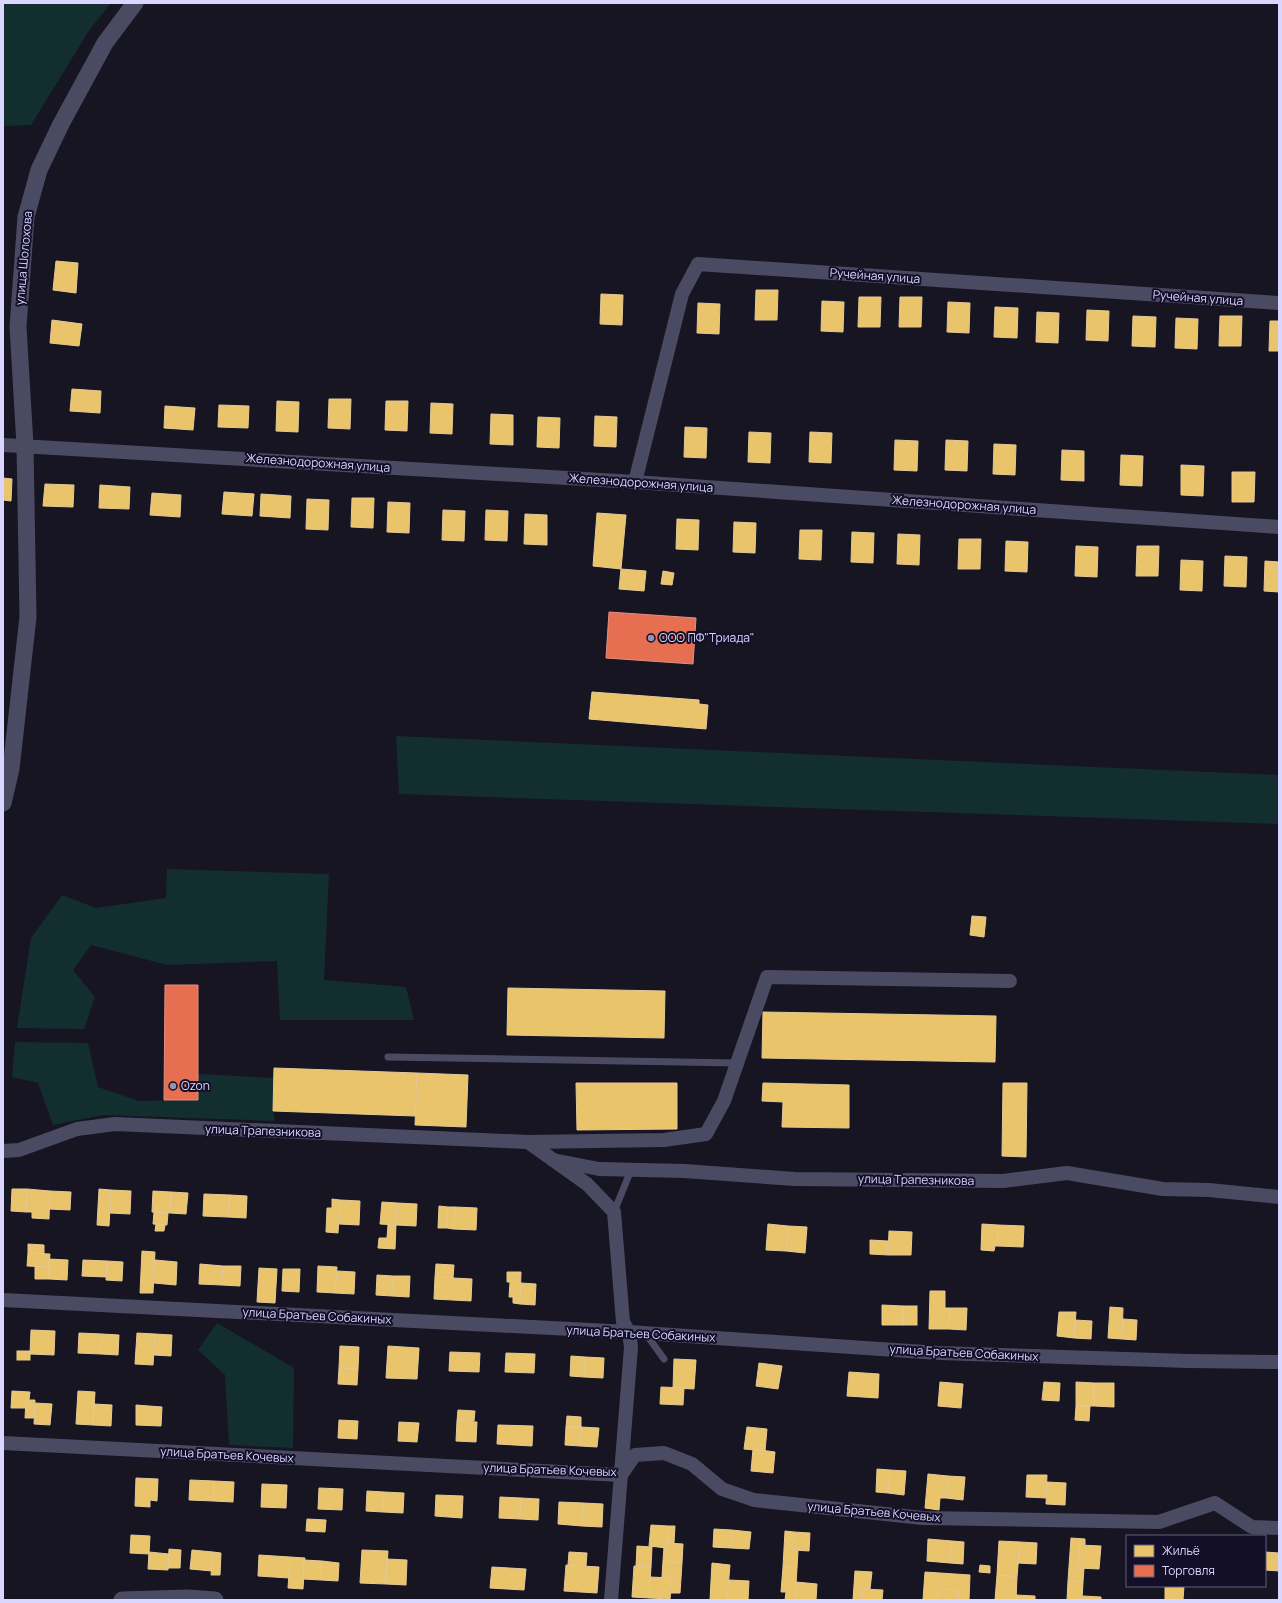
<svg xmlns="http://www.w3.org/2000/svg" width="1282" height="1603" font-family="Manrope,sans-serif">
	<style>
		.green { fill: #132e2f }
		.homes { fill: #e9c46a; stroke: #e5c997 }
		.shops { fill: #e76f51; stroke: #e38e85 }
		.lines { fill: none; stroke-linecap: round; stroke-linejoin: round }
		.service { stroke: #4b4a63; stroke-width: 7 }
		.minor { stroke: #4b4a63; stroke-width: 14 }
		.tertiary { stroke: #4b4a63; stroke-width: 17 }
		.poi-dot { fill: #9692b2; stroke: #130f28; stroke-width: 1.5 }
		.labels { text-anchor: middle; stroke-width: 4; stroke-linejoin: round; paint-order: stroke }
		.street-label { font-size: 12px; fill: #dbd6ff; stroke: #130f28 }
		.poi-label { font-size: 12px; fill: #dbd6ff; stroke: #130f28; text-anchor: start }
	</style>
	<rect width="100%" height="100%" fill="#171522"/>
	<!-- green -->
	<g class="green">
		<polygon points="3,3 111,3 90,29 31,125 3,126"/>
		<polygon points="396,736 1279,775 1279,824 399,794"/>
		<polygon points="167,869 329,874 324,980 406,987 414,1020 280,1020 277,961 167,965 91,945 73,970 95,997 84,1029 17,1028 31,938 62,895 96,908 166,898"/>
		<polygon points="15,1042 88,1043 98,1087 139,1101 197,1100 198,1074 274,1078 273,1111 275,1121 103,1115 53,1125 38,1083 12,1077"/>
		<polygon points="217,1323 294,1368 293,1448 229,1445 225,1375 198,1350"/>
	</g>
	<!-- homes -->
	<g class="homes">
		<polygon points="56,261 78,263 76,293 53,290"/>
		<polygon points="756,290 778,290 777,320 755,320"/>
		<polygon points="601,294 623,295 622,325 600,324"/>
		<polygon points="859,297 881,297 880,327 858,327"/>
		<polygon points="900,297 922,297 921,327 899,327"/>
		<polygon points="822,301 844,302 843,332 821,331"/>
		<polygon points="948,302 970,303 969,333 947,332"/>
		<polygon points="698,303 720,304 719,334 697,333"/>
		<polygon points="995,307 1018,308 1017,338 994,337"/>
		<polygon points="1087,310 1109,311 1108,341 1086,340"/>
		<polygon points="1037,312 1059,313 1058,343 1036,342"/>
		<polygon points="1133,316 1156,317 1155,347 1132,346"/>
		<polygon points="1220,316 1242,316 1241,346 1219,346"/>
		<polygon points="1176,318 1198,319 1197,349 1175,348"/>
		<polygon points="52,320 82,324 79,346 50,343"/>
		<polygon points="1270,321 1279,321 1279,351 1269,351"/>
		<polygon points="72,389 101,391 100,413 70,411"/>
		<polygon points="329,399 351,399 350,429 328,428"/>
		<polygon points="277,401 299,402 298,432 276,431"/>
		<polygon points="386,401 408,401 407,431 385,430"/>
		<polygon points="431,403 453,404 452,434 430,433"/>
		<polygon points="219,405 249,406 248,428 218,427"/>
		<polygon points="165,406 195,408 193,430 164,428"/>
		<polygon points="491,414 513,415 513,445 490,444"/>
		<polygon points="595,416 617,417 616,447 594,446"/>
		<polygon points="538,417 560,418 559,448 537,447"/>
		<polygon points="685,427 707,428 706,458 684,457"/>
		<polygon points="749,432 771,433 770,463 748,462"/>
		<polygon points="810,432 832,433 831,463 809,462"/>
		<polygon points="895,440 918,441 917,471 894,470"/>
		<polygon points="946,440 968,441 967,471 945,470"/>
		<polygon points="994,444 1016,445 1015,475 993,474"/>
		<polygon points="1062,450 1084,451 1084,481 1061,480"/>
		<polygon points="1121,455 1143,456 1142,486 1120,485"/>
		<polygon points="1181,465 1204,466 1203,496 1181,495"/>
		<polygon points="1232,472 1255,472 1254,502 1232,502"/>
		<polygon points="3,478 12,479 11,501 3,500"/>
		<polygon points="45,484 74,485 73,507 43,506"/>
		<polygon points="100,485 130,487 129,509 99,508"/>
		<polygon points="224,492 254,494 252,516 222,514"/>
		<polygon points="152,493 181,495 180,517 150,515"/>
		<polygon points="261,494 291,496 290,518 260,516"/>
		<polygon points="352,498 374,498 373,528 351,527"/>
		<polygon points="307,499 329,500 328,530 306,529"/>
		<polygon points="388,502 410,503 409,533 387,532"/>
		<polygon points="443,510 465,511 464,541 442,540"/>
		<polygon points="486,510 508,511 507,541 485,540"/>
		<polygon points="597,513 626,515 621,569 593,566"/>
		<polygon points="525,514 547,515 547,545 524,544"/>
		<polygon points="677,519 699,520 698,550 676,549"/>
		<polygon points="734,522 756,523 755,553 733,552"/>
		<polygon points="800,530 822,530 821,560 799,559"/>
		<polygon points="852,532 874,533 873,563 851,562"/>
		<polygon points="898,534 920,535 919,565 897,564"/>
		<polygon points="959,539 981,539 980,569 958,569"/>
		<polygon points="1006,541 1028,542 1027,572 1005,571"/>
		<polygon points="1076,546 1098,547 1097,577 1075,576"/>
		<polygon points="1137,546 1159,546 1158,576 1136,576"/>
		<polygon points="1225,556 1247,557 1246,587 1224,586"/>
		<polygon points="1181,560 1203,561 1202,591 1180,590"/>
		<polygon points="1265,561 1279,562 1279,592 1264,591"/>
		<polygon points="621,569 646,571 644,591 619,589"/>
		<polygon points="663,571 674,573 672,585 661,584"/>
		<polygon points="592,692 699,700 699,704 708,705 706,729 589,719"/>
		<polygon points="972,916 986,917 984,937 970,935"/>
		<polygon points="508,988 665,991 664,1038 507,1035"/>
		<polygon points="763,1012 996,1016 995,1062 762,1058"/>
		<polygon points="274,1068 417,1073 415,1116 273,1111"/>
		<polygon points="417,1073 468,1075 466,1127 415,1125"/>
		<polygon points="576,1083 677,1083 677,1129 577,1130"/>
		<polygon points="763,1083 849,1085 849,1128 782,1127 783,1102 762,1101"/>
		<polygon points="1003,1083 1027,1083 1026,1157 1002,1156"/>
		<polygon points="12,1189 27,1189 26,1212 11,1211"/>
		<polygon points="27,1189 50,1191 49,1219 32,1218 32,1212 26,1212"/>
		<polygon points="99,1189 111,1190 109,1226 97,1225"/>
		<polygon points="111,1190 131,1191 130,1214 110,1213"/>
		<polygon points="50,1191 71,1192 70,1210 49,1209"/>
		<polygon points="153,1191 171,1192 170,1213 152,1212"/>
		<polygon points="171,1192 188,1193 186,1214 170,1213"/>
		<polygon points="204,1194 230,1195 228,1217 203,1216"/>
		<polygon points="230,1195 247,1196 246,1218 228,1217"/>
		<polygon points="332,1199 340,1200 338,1233 326,1232 327,1208 332,1208"/>
		<polygon points="340,1200 360,1201 359,1225 339,1224"/>
		<polygon points="382,1202 397,1203 396,1225 380,1224"/>
		<polygon points="397,1203 417,1204 416,1226 396,1225"/>
		<polygon points="439,1206 448,1207 447,1228 438,1228"/>
		<polygon points="448,1207 455,1207 453,1229 447,1228"/>
		<polygon points="455,1207 477,1208 476,1230 453,1229"/>
		<polygon points="154,1212 168,1213 167,1225 153,1224"/>
		<polygon points="156,1224 165,1225 164,1231 155,1231"/>
		<polygon points="768,1224 788,1226 786,1251 766,1250"/>
		<polygon points="982,1224 998,1225 997,1246 995,1246 994,1251 981,1250"/>
		<polygon points="388,1225 396,1225 395,1249 378,1248 379,1238 387,1238"/>
		<polygon points="998,1225 1024,1226 1023,1247 997,1246"/>
		<polygon points="788,1226 807,1227 805,1253 786,1251"/>
		<polygon points="889,1231 912,1232 911,1255 888,1255"/>
		<polygon points="870,1240 888,1241 888,1255 870,1254"/>
		<polygon points="28,1244 44,1245 44,1254 28,1253"/>
		<polygon points="142,1251 155,1252 153,1293 140,1293"/>
		<polygon points="28,1253 50,1254 49,1267 27,1266"/>
		<polygon points="49,1259 68,1260 67,1280 49,1279"/>
		<polygon points="83,1260 107,1261 106,1277 82,1276"/>
		<polygon points="155,1260 177,1262 176,1285 154,1283"/>
		<polygon points="107,1261 123,1262 122,1281 106,1280"/>
		<polygon points="200,1264 223,1266 222,1285 199,1284"/>
		<polygon points="436,1264 454,1265 453,1278 435,1277"/>
		<polygon points="35,1266 49,1267 49,1279 35,1279"/>
		<polygon points="223,1266 241,1266 240,1286 222,1285"/>
		<polygon points="318,1266 337,1267 335,1293 317,1292"/>
		<polygon points="259,1268 277,1269 275,1303 257,1302"/>
		<polygon points="283,1269 300,1269 299,1292 282,1291"/>
		<polygon points="337,1271 355,1272 354,1294 335,1293"/>
		<polygon points="507,1272 521,1272 520,1304 513,1303 513,1297 509,1297 510,1282 507,1282"/>
		<polygon points="377,1275 393,1276 392,1296 376,1295"/>
		<polygon points="393,1276 410,1276 409,1297 392,1296"/>
		<polygon points="435,1277 472,1279 471,1301 434,1299"/>
		<polygon points="521,1283 536,1284 535,1305 520,1304"/>
		<polygon points="930,1291 945,1291 945,1308 950,1308 949,1329 929,1329"/>
		<polygon points="882,1305 903,1306 903,1325 882,1325"/>
		<rect x="903" y="1306" width="14" height="19"/>
		<polygon points="1110,1307 1123,1308 1122,1339 1108,1338"/>
		<polygon points="950,1308 967,1308 966,1330 949,1329"/>
		<polygon points="1059,1312 1076,1312 1074,1338 1057,1336"/>
		<polygon points="1123,1319 1137,1320 1136,1340 1122,1339"/>
		<polygon points="1075,1320 1092,1321 1091,1339 1074,1338"/>
		<polygon points="31,1330 55,1331 54,1355 30,1354"/>
		<polygon points="79,1333 102,1334 101,1354 78,1353"/>
		<polygon points="137,1333 155,1334 153,1365 135,1364"/>
		<polygon points="102,1334 119,1335 118,1355 101,1354"/>
		<polygon points="155,1334 172,1335 171,1356 154,1355"/>
		<polygon points="340,1346 359,1347 358,1369 339,1368"/>
		<polygon points="388,1346 419,1348 417,1379 386,1378"/>
		<rect x="17" y="1351" width="13" height="9"/>
		<polygon points="450,1352 480,1353 479,1372 449,1371"/>
		<polygon points="506,1353 535,1354 534,1373 505,1372"/>
		<polygon points="571,1356 585,1357 584,1377 570,1376"/>
		<polygon points="585,1357 604,1358 603,1378 584,1377"/>
		<polygon points="674,1359 696,1360 694,1389 673,1388"/>
		<polygon points="759,1363 782,1366 778,1389 756,1386"/>
		<polygon points="339,1368 358,1369 357,1385 338,1384"/>
		<polygon points="849,1372 879,1374 878,1398 847,1396"/>
		<polygon points="940,1382 963,1384 961,1408 938,1406"/>
		<polygon points="1044,1382 1060,1383 1059,1401 1042,1400"/>
		<polygon points="1076,1382 1094,1383 1094,1406 1076,1406"/>
		<polygon points="1094,1383 1114,1383 1114,1407 1094,1406"/>
		<polygon points="661,1387 684,1388 683,1405 660,1404"/>
		<polygon points="12,1391 30,1392 29,1400 26,1400 25,1408 11,1408"/>
		<polygon points="78,1391 95,1392 93,1425 76,1424"/>
		<polygon points="26,1400 35,1400 34,1418 25,1418"/>
		<polygon points="35,1403 52,1404 50,1425 34,1424"/>
		<polygon points="94,1404 112,1405 111,1426 93,1425"/>
		<polygon points="136,1405 162,1407 161,1426 136,1425"/>
		<polygon points="1076,1406 1090,1406 1089,1421 1075,1420"/>
		<polygon points="458,1410 475,1411 474,1421 457,1421"/>
		<polygon points="567,1416 581,1417 581,1427 566,1427"/>
		<polygon points="339,1420 358,1421 357,1439 338,1438"/>
		<polygon points="457,1421 477,1422 476,1442 456,1441"/>
		<polygon points="399,1422 419,1423 417,1442 398,1441"/>
		<polygon points="498,1425 533,1426 532,1446 497,1444"/>
		<polygon points="566,1427 581,1427 580,1446 565,1445"/>
		<polygon points="581,1427 599,1428 597,1447 580,1446"/>
		<polygon points="747,1427 767,1429 765,1451 744,1449"/>
		<polygon points="753,1449 775,1452 773,1473 751,1471"/>
		<polygon points="877,1469 890,1470 888,1493 876,1492"/>
		<polygon points="890,1470 906,1471 904,1495 888,1493"/>
		<polygon points="928,1474 948,1476 946,1498 940,1498 939,1510 925,1508"/>
		<polygon points="1027,1475 1047,1475 1046,1498 1026,1497"/>
		<polygon points="948,1476 965,1477 963,1500 946,1498"/>
		<polygon points="136,1478 158,1479 157,1501 150,1500 150,1507 135,1506"/>
		<polygon points="190,1480 214,1481 213,1501 189,1500"/>
		<polygon points="214,1481 234,1482 233,1502 213,1501"/>
		<polygon points="1047,1482 1066,1483 1065,1505 1046,1504"/>
		<polygon points="262,1484 287,1485 286,1508 261,1507"/>
		<polygon points="319,1488 343,1489 342,1510 318,1509"/>
		<polygon points="367,1491 384,1492 383,1512 366,1511"/>
		<polygon points="384,1492 404,1493 403,1513 383,1512"/>
		<polygon points="436,1495 463,1496 462,1518 435,1516"/>
		<polygon points="500,1497 521,1498 520,1519 499,1518"/>
		<polygon points="521,1498 539,1499 538,1520 520,1519"/>
		<polygon points="559,1502 583,1503 582,1526 558,1524"/>
		<polygon points="583,1503 603,1504 602,1527 582,1526"/>
		<polygon points="307,1519 326,1520 325,1532 306,1531"/>
		<polygon points="651,1525 668,1526 667,1548 649,1546"/>
		<polygon points="668,1526 675,1526 674,1543 667,1543"/>
		<polygon points="714,1529 732,1530 731,1548 713,1547"/>
		<polygon points="732,1530 751,1532 749,1549 731,1548"/>
		<polygon points="785,1531 794,1532 793,1550 798,1551 797,1568 783,1567"/>
		<polygon points="794,1532 810,1533 809,1551 793,1550"/>
		<polygon points="131,1535 150,1536 149,1554 130,1553"/>
		<polygon points="1071,1538 1085,1539 1085,1545 1080,1545 1078,1568 1084,1568 1083,1582 1068,1581"/>
		<polygon points="928,1539 952,1541 950,1563 927,1561"/>
		<polygon points="952,1541 964,1542 963,1564 950,1563"/>
		<polygon points="999,1541 1020,1542 1017,1577 997,1575"/>
		<polygon points="1020,1542 1037,1543 1036,1564 1018,1563"/>
		<polygon points="667,1543 683,1544 682,1563 663,1561 664,1547 667,1548"/>
		<polygon points="1080,1545 1101,1546 1099,1569 1078,1568"/>
		<polygon points="637,1546 652,1547 651,1567 636,1566"/>
		<polygon points="169,1549 181,1550 180,1568 168,1568"/>
		<polygon points="192,1550 213,1552 212,1571 190,1569"/>
		<polygon points="362,1550 388,1551 386,1584 360,1583"/>
		<polygon points="149,1552 169,1554 168,1570 148,1569"/>
		<polygon points="213,1552 221,1553 220,1575 211,1575"/>
		<polygon points="569,1552 587,1553 586,1566 568,1565"/>
		<polygon points="1265,1552 1279,1553 1279,1571 1265,1570"/>
		<polygon points="259,1555 290,1557 289,1578 258,1576"/>
		<polygon points="290,1557 305,1558 303,1589 288,1588"/>
		<polygon points="387,1559 407,1560 406,1585 386,1584"/>
		<polygon points="304,1560 322,1561 321,1580 303,1579"/>
		<polygon points="322,1561 339,1563 338,1581 321,1580"/>
		<polygon points="663,1561 682,1563 680,1593 671,1593 672,1578 662,1577"/>
		<polygon points="712,1563 730,1565 727,1600 710,1600"/>
		<polygon points="566,1565 599,1567 597,1593 564,1591"/>
		<polygon points="980,1565 990,1566 990,1573 979,1572"/>
		<polygon points="634,1566 651,1567 649,1598 632,1597"/>
		<polygon points="492,1567 526,1569 524,1590 490,1588"/>
		<polygon points="783,1567 797,1568 795,1600 785,1600 786,1592 781,1592"/>
		<polygon points="855,1571 872,1572 870,1589 863,1589 862,1600 853,1600"/>
		<polygon points="925,1572 970,1575 969,1600 958,1600 959,1590 938,1589 937,1600 923,1600"/>
		<polygon points="997,1575 1017,1577 1016,1600 995,1600"/>
		<polygon points="650,1577 672,1578 670,1599 649,1598"/>
		<polygon points="729,1580 749,1581 748,1600 727,1600"/>
		<polygon points="1068,1581 1083,1582 1082,1600 1067,1600"/>
		<polygon points="796,1582 817,1584 816,1600 795,1600"/>
		<polygon points="1165,1586 1184,1586 1183,1600 1165,1600"/>
		<polygon points="863,1589 883,1590 882,1600 862,1600"/>
		<polygon points="938,1589 959,1590 958,1600 937,1600"/>
		<polygon points="1016,1595 1035,1596 1035,1600 1016,1600"/>
		<polygon points="1083,1596 1101,1597 1101,1600 1082,1600"/>
	</g>
	<!-- shops -->
	<g class="shops">
		<polygon points="609,612 696,618 693,664 606,658"/>
		<polygon points="165,985 198,985 198,1100 164,1100"/>
	</g>
	<g class="lines">
		<!-- service -->
		<g class="service">
			<polyline points="388,1057 737,1063"/>
			<polyline points="614,1212 631,1170"/>
			<polyline points="646,1334 664,1359"/>
		</g>
		<!-- minor -->
		<g class="minor">
			<polyline points="3,445 635,482 1279,527"/>
			<polyline points="635,482 682,294 698,264 1279,303"/>
			<polyline points="528,1142 587,1184 614,1212 623,1322 629,1332 631,1347 611,1600"/>
			<polyline points="3,1151 19,1150 77,1129 115,1124 528,1142 664,1140 706,1134 724,1101 767,977 1010,981"/>
			<polyline points="553,1160 599,1169 684,1171 795,1179 1003,1181 1067,1173 1163,1189 1209,1190 1279,1197"/>
			<polyline points="3,1300 629,1332 939,1353 1189,1361 1279,1362"/>
			<polyline points="3,1443 621,1475 635,1455 664,1453 692,1464 722,1489 754,1500 923,1518 1159,1522 1215,1503 1252,1527 1279,1528"/>
		</g>
		<!-- tertiary -->
		<g class="tertiary">
			<polyline points="3,803 11,769 28,617 25,445 18,327 26,217 39,170 61,124 105,43 135,3"/>
			<polyline points="122,1600 187,1598 215,1600"/>
		</g>
	</g>
	<!-- markers -->
	<g class="poi-dot">
		<circle cx="651" cy="638" r="4"/>
		<circle cx="173" cy="1086" r="4"/>
	</g>
	<g class="labels">
		<!-- street labels -->
		<g class="street-label">
			<text transform="translate(24 258) rotate(-85)" y="4">улица Шолохова</text>
			<text transform="translate(875 276) rotate(4)" y="4">Ручейная улица</text>
			<text transform="translate(1198 298) rotate(4)" y="4">Ручейная улица</text>
			<text transform="translate(318 463) rotate(4)" y="4">Железнодорожная улица</text>
			<text transform="translate(641 483) rotate(4)" y="4">Железнодорожная улица</text>
			<text transform="translate(964 505) rotate(4)" y="4">Железнодорожная улица</text>
			<text transform="translate(263 1131) rotate(2)" y="4">улица Трапезникова</text>
			<text transform="translate(916 1180) rotate(1)" y="4">улица Трапезникова</text>
			<text transform="translate(317 1316) rotate(3)" y="4">улица Братьев Собакиных</text>
			<text transform="translate(641 1334) rotate(3)" y="4">улица Братьев Собакиных</text>
			<text transform="translate(964 1353) rotate(3)" y="4">улица Братьев Собакиных</text>
			<text transform="translate(227 1455) rotate(3)" y="4">улица Братьев Кочевых</text>
			<text transform="translate(550 1470) rotate(2)" y="4">улица Братьев Кочевых</text>
			<text transform="translate(874 1512) rotate(5)" y="4">улица Братьев Кочевых</text>
		</g>
		<!-- poi labels -->
		<g class="poi-label">
			<text x="659" y="642">ООО ПФ"Триада"</text>
			<text x="181" y="1090">Ozon</text>
		</g>
	</g>
	<!-- border -->
	<rect width="1282" height="1603" fill="none" stroke="#dbd6ff" stroke-width="8"/>
	<!-- legend -->
	<rect x="1126" y="1535" width="140" height="52" fill="#130f28" stroke="#635f7e"/>
	<rect x="1134" y="1545" width="20" height="12" fill="#e9c46a" stroke="#635f7e"/>
	<text x="1162" y="1555" font-size="12" fill="#dbd6ff">Жильё</text>
	<rect x="1134" y="1565" width="20" height="12" fill="#e76f51" stroke="#635f7e"/>
	<text x="1162" y="1575" font-size="12" fill="#dbd6ff">Торговля</text>
</svg>
